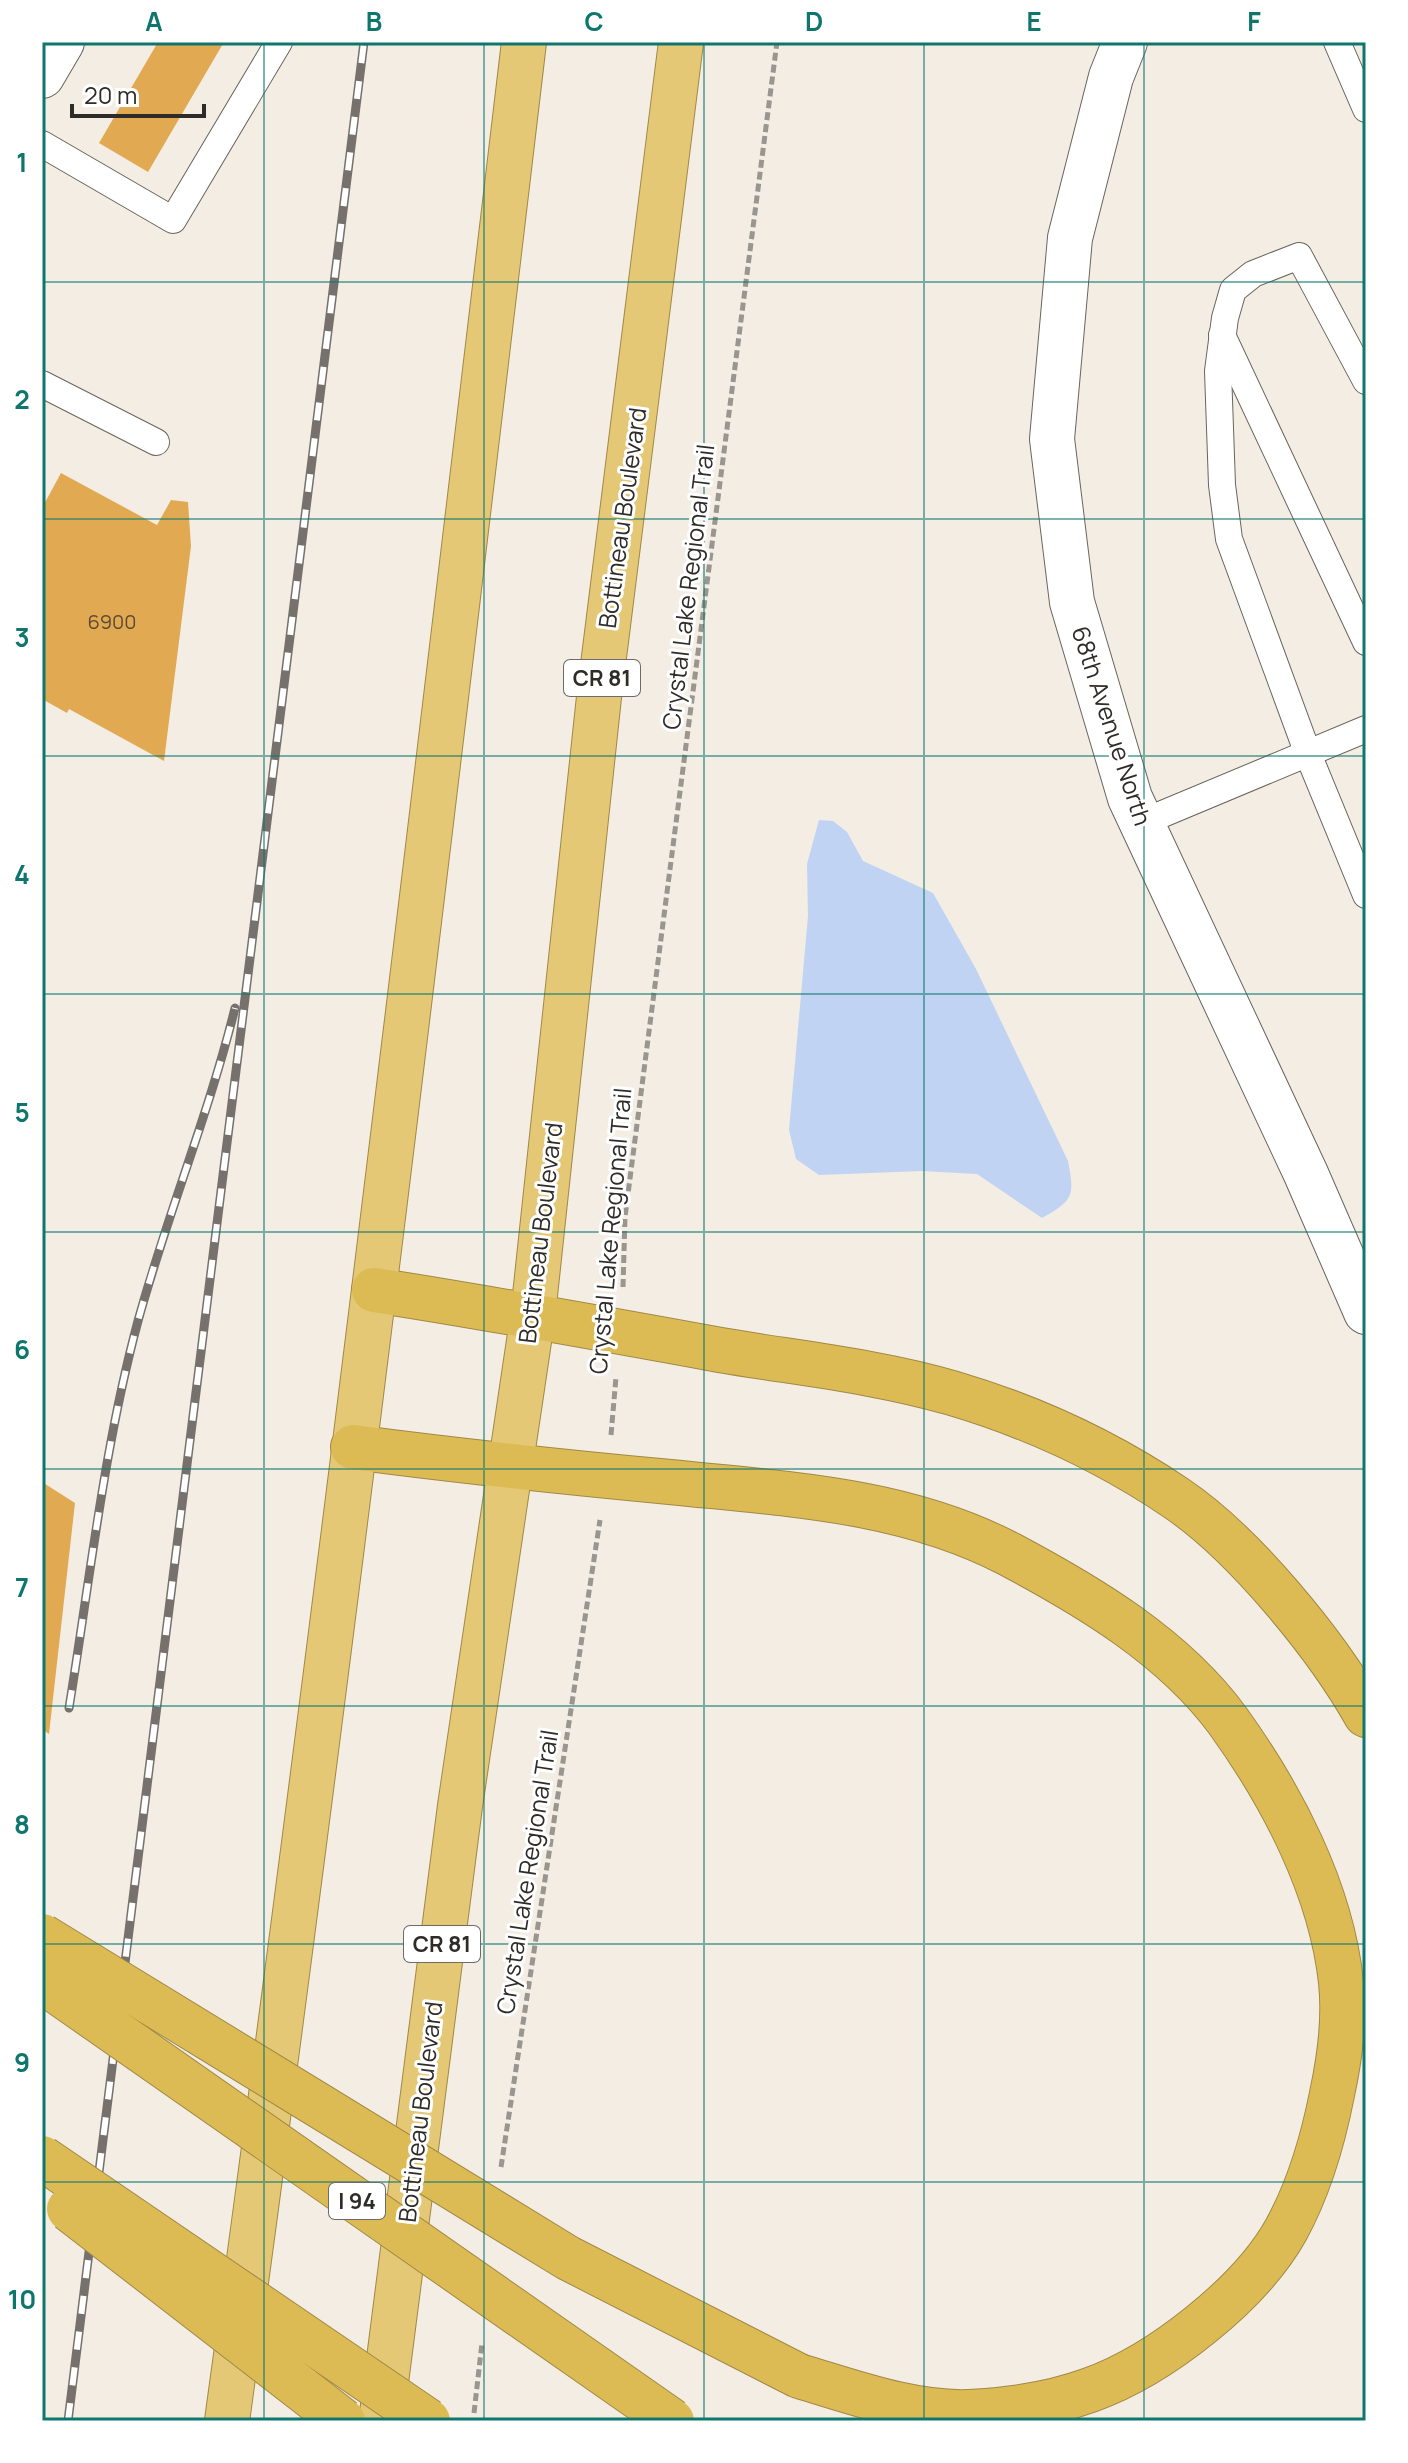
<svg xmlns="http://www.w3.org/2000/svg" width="1408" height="2463" font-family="Manrope,sans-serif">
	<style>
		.water { fill: #c0d3f3 }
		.building { fill: #e2a953 }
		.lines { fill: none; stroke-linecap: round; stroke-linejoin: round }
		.service-casing { stroke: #6a645c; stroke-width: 28 }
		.tertiary-casing { stroke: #6a645c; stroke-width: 46 }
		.trunk-casing { stroke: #a08945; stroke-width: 46 }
		.motorway-casing { stroke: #a08945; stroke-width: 46 }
		.path { stroke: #99958f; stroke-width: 5; stroke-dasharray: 8 4; stroke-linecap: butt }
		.service { stroke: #fff; stroke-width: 26 }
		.tertiary { stroke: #fff; stroke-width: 44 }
		.trunk { stroke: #e4c876; stroke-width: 44 }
		.motorway { stroke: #ddbb54; stroke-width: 44 }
		.rail-casing { stroke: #76716c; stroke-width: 9 }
		.rail { stroke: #fff; stroke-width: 6; stroke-dasharray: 18; stroke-linecap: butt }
		.motorway-bridge-casing { stroke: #a08945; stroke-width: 46; stroke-linecap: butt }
		.motorway-bridge { stroke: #ddbb54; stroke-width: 44 }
		.grid { fill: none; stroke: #0f766e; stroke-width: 2; stroke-opacity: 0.55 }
		.labels { text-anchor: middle; stroke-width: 6; stroke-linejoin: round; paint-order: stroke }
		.number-label { font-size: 20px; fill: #5b4a33 }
		.shield { fill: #fff; stroke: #6d6b68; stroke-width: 2 }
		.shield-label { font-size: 22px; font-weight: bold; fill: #2e2b28 }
		.street-label { font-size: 24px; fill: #2e2b28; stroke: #fff }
		.neatline { fill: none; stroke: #0f766e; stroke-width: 3 }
		.grid-label { font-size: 26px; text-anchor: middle; font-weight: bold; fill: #0f766e }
	</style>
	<rect width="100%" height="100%" fill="#f3ede4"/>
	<!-- water -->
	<path class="water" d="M819,820L833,821L847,832L863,861L933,893L976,969L1068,1161C1075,1196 1073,1201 1042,1218L977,1174L922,1171L819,1175L796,1159L789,1130L808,916L807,864Z"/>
	<!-- building -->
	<g class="building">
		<polygon points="158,42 224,42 148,172 99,143"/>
		<polygon points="61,473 157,525 171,500 188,502 191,546 164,761 69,709 67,713 42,699 42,508"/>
		<polygon points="42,1482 75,1503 49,1734 42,1729"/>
	</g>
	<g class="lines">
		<defs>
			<g id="service">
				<polyline points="1337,42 1366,109"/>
				<polyline points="42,144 173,220 279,42"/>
				<polyline points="1222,335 1366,642"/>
				<polyline points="1366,381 1299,256 1253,274 1233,290 1225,318 1218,371 1222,485 1229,539 1308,754 1366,895"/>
				<polyline points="42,384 156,442"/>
				<polyline points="1141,823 1366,729"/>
			</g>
			<g id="tertiary">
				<polyline points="1125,42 1111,77 1070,238 1052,439 1072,602 1130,798 1306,1174 1366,1312"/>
				<polyline points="42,76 62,42"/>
			</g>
			<g id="trunk">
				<path d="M227,2421C336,1629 430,836 524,42"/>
				<polyline points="381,2421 460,1806 533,1314 599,697 681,42"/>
			</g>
			<g id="motorway">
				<path d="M374,1290C490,1308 605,1329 720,1350C796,1363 877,1371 952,1393C1030,1416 1108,1452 1176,1498C1243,1543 1326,1644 1366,1715"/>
				<path d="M353,1447C459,1461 564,1472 670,1482C786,1494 903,1499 1009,1554C1088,1596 1174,1647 1228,1721C1282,1796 1331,1889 1341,1982C1345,2021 1340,2057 1332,2094C1323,2140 1309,2188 1286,2230C1250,2294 1160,2365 1090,2390C1052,2404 1010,2410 969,2412C912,2414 853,2392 799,2376"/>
			</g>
		</defs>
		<!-- service casing -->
		<use href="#service" class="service-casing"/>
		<!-- tertiary casing -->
		<use href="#tertiary" class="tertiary-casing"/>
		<!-- trunk casing -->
		<use href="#trunk" class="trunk-casing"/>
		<!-- motorway casing -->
		<use href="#motorway" class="motorway-casing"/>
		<!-- path -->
		<g class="path">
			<polyline points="623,1287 625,1217 777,42"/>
			<polyline points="611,1435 616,1377"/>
			<polyline points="501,2167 600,1520"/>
			<polyline points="474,2413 482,2343"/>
		</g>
		<!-- service -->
		<use href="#service" class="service"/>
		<!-- tertiary -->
		<use href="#tertiary" class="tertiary"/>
		<!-- trunk -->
		<use href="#trunk" class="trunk"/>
		<!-- motorway -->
		<use href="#motorway" class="motorway"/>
		<defs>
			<g id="rail">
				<path d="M69,1708C90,1579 104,1447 138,1321C167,1215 209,1114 235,1008"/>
				<polyline points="68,2421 364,42"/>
			</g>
		</defs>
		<!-- rail casing -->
		<use href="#rail" class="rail-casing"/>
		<!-- rail -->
		<use href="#rail" class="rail"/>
		<defs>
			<g id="motorway-bridge">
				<polyline points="42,1936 568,2258 799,2376"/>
				<polyline points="42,1981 672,2421"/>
				<polyline points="42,2158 428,2421"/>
				<polyline points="69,2209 343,2421"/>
			</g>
		</defs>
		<!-- motorway-bridge casing -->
		<use href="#motorway-bridge" class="motorway-bridge-casing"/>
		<!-- motorway-bridge -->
		<use href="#motorway-bridge" class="motorway-bridge"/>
	</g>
	<!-- grid -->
	<path class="grid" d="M264,42V2421M484,42V2421M704,42V2421M924,42V2421M1144,42V2421M42,282H1366M42,519H1366M42,756H1366M42,994H1366M42,1232H1366M42,1469H1366M42,1706H1366M42,1944H1366M42,2182H1366"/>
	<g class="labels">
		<!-- number labels -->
		<g class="number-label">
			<text x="112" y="629">6900</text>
		</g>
		<!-- shield labels -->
		<g class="shield">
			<rect x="564" y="660" width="76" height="36" rx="6"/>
			<rect x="404" y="1926" width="76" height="36" rx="6"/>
			<rect x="329" y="2183" width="56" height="36" rx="6"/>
		</g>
		<g class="shield-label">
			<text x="602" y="686">CR 81</text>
			<text x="442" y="1952">CR 81</text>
			<text x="357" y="2209">I 94</text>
		</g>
		<!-- street labels -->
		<g class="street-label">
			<text transform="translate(623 518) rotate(-82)" y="8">Bottineau Boulevard</text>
			<text transform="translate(689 587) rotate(-83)" y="8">Crystal Lake Regional Trail</text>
			<text transform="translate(1111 726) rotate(72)" y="8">68th Avenue North</text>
			<text transform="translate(611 1231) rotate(-85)" y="8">Crystal Lake Regional Trail</text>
			<text transform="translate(541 1233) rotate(-83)" y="8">Bottineau Boulevard</text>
			<text transform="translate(528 1872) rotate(-81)" y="8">Crystal Lake Regional Trail</text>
			<text transform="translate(421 2112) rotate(-83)" y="8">Bottineau Boulevard</text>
		</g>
	</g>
	<!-- border -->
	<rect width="1408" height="2463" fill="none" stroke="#ffffff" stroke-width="88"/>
	<!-- scale -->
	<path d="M72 104v12h132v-12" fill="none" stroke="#2e2b28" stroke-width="4"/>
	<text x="84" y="104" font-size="24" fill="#2e2b28" stroke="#ffffff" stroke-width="6" paint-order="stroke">20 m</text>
	<rect x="44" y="44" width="1320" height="2375" class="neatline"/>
	<g class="grid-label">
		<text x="154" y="31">A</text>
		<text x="374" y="31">B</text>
		<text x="594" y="31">C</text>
		<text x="814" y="31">D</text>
		<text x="1034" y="31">E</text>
		<text x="1254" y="31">F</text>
		<text x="22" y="172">1</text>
		<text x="22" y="409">2</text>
		<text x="22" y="647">3</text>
		<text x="22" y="884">4</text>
		<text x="22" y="1122">5</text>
		<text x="22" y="1359">6</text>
		<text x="22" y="1597">7</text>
		<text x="22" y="1834">8</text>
		<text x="22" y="2072">9</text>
		<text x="22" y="2309">10</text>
	</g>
</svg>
